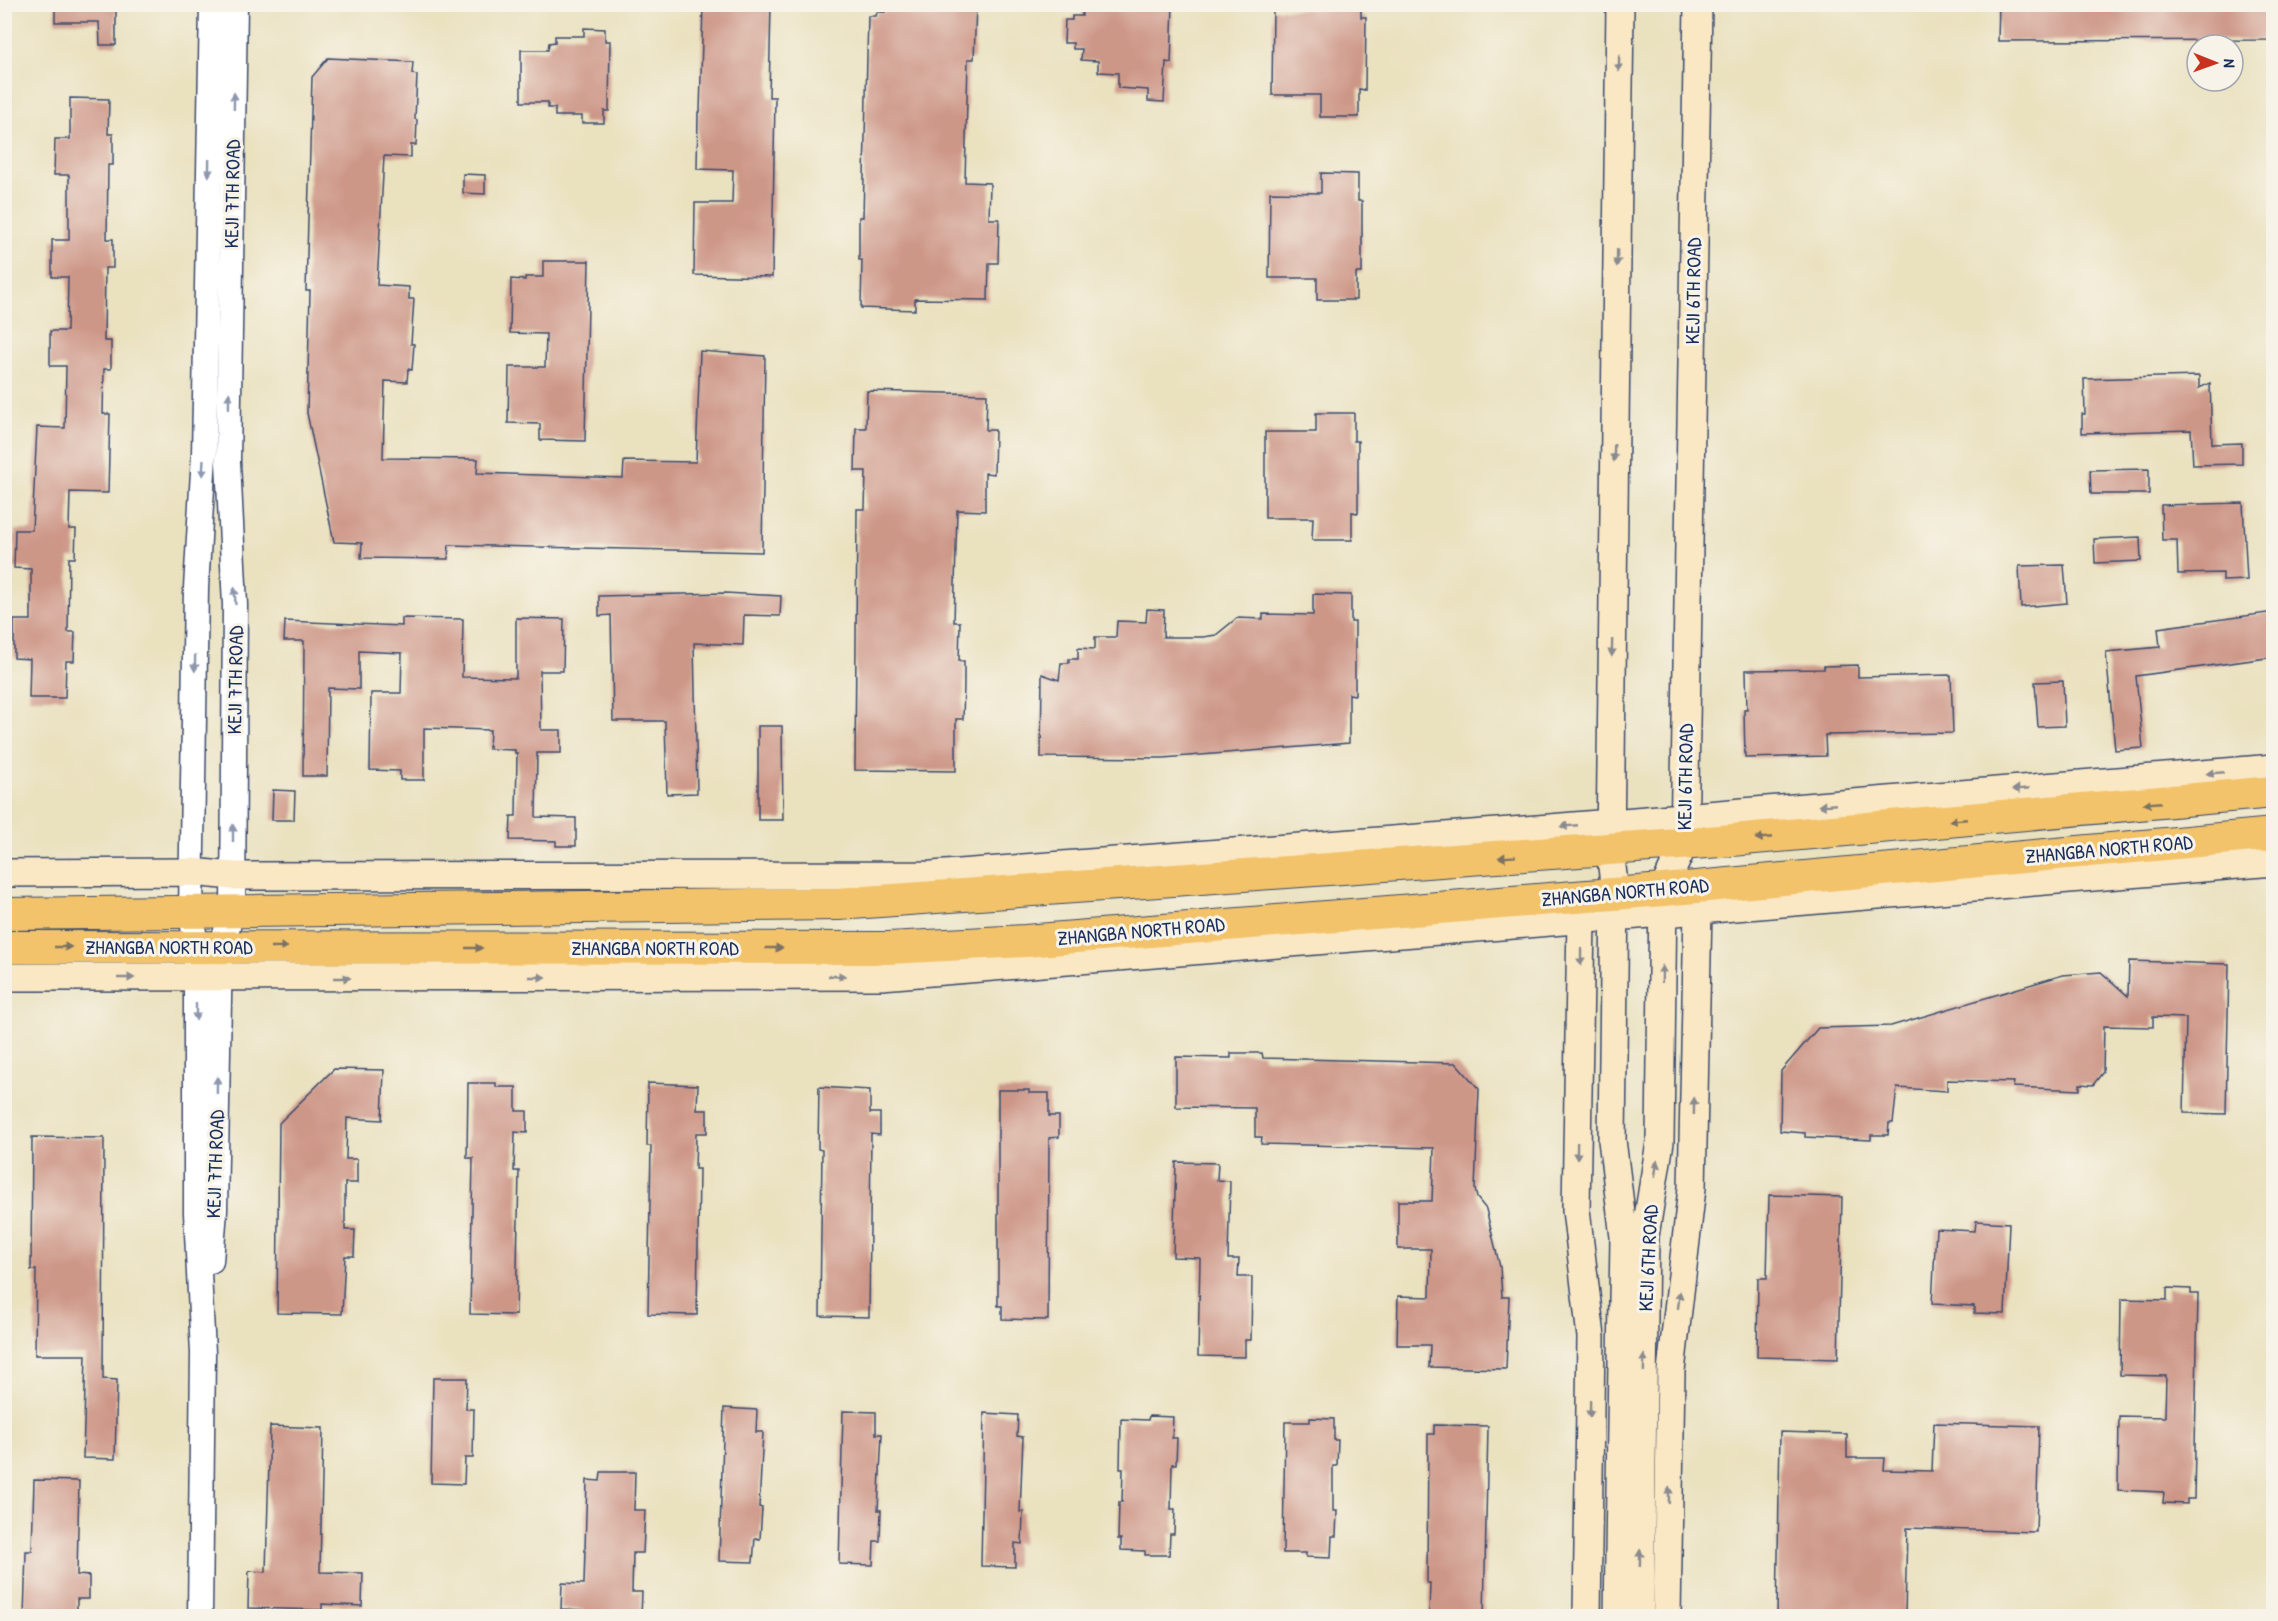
<svg xmlns="http://www.w3.org/2000/svg" width="2278" height="1621" font-family="'Patrick Hand',sans-serif">
	<style>
		.building { fill: #cd9788 }
		.lines { fill: none; stroke-linecap: round; stroke-linejoin: round }
		.tertiary-casing { stroke: #3a4a6d; stroke-width: 27 }
		.secondary-casing { stroke: #3a4a6d; stroke-width: 30 }
		.primary-casing { stroke: #3a4a6d; stroke-width: 34 }
		.tertiary { stroke: #fff; stroke-width: 24 }
		.secondary { stroke: #fae7c3; stroke-width: 27 }
		.primary { stroke: #f2c36a; stroke-width: 32 }
		.oneway { fill: #8a8b90 }
		.oneway2 { fill: #8d97ae }
		.oneway3 { fill: #7c7263 }
		.labels { text-anchor: middle; stroke-width: 6; stroke-linejoin: round; paint-order: stroke }
		.street-label { font-size: 20px; fill: #1b2f5e; stroke: #f7f3e8 }
	</style>
	<rect width="100%" height="100%" fill="#f7f3e8"/>
	<filter id="ink" filterUnits="userSpaceOnUse"><feTurbulence type="fractalNoise" baseFrequency=".0167" numOctaves="2"/><feDisplacementMap in="SourceGraphic" scale="12" xChannelSelector="R" yChannelSelector="G"/><feConvolveMatrix kernelMatrix="1 2 1 2 8 2 1 2 1" color-interpolation-filters="sRGB"/></filter>
	<filter id="wash" filterUnits="userSpaceOnUse"><feTurbulence type="fractalNoise" baseFrequency=".008" numOctaves="4" result="noise"/><feDisplacementMap in="SourceGraphic" scale="24" xChannelSelector="R" yChannelSelector="G"/><feGaussianBlur stdDeviation="1.35" result="paint"/><feColorMatrix in="noise" values="0 0 0 0 0 0 0 0 0 0 0 0 0 0 0 0 0 1.4 0 .05"/><feComposite in="paint" operator="in"/></filter>
	<g filter="url(#wash)">
		<rect width="100%" height="100%" fill="#eae1bf"/>
		<g id="blocks">
			<!-- building -->
			<g class="building">
				<polygon points="55,4 116,4 116,45 100,45 99,22 55,22"/>
				<polygon points="703,4 771,4 769,97 775,97 772,277 694,275 695,203 732,203 733,170 697,169 698,112 700,112"/>
				<polygon points="886,4 976,4 974,59 968,59 965,182 990,183 989,219 999,219 998,263 989,263 988,300 915,299 915,310 861,308 862,260 859,260 859,217 863,217 868,16 876,16 877,12 885,12"/>
				<polygon points="1098,4 1173,4 1171,63 1166,62 1164,102 1148,101 1148,90 1118,88 1118,73 1098,72 1098,61 1081,60 1082,49 1073,49 1073,43 1064,43 1065,20 1072,20 1072,16 1082,16 1082,6 1098,7"/>
				<polygon points="1324,4 1361,4 1361,17 1366,17 1365,90 1359,89 1359,117 1320,117 1320,95 1272,95 1273,9 1323,9"/>
				<polygon points="1999,4 2274,4 2274,40 1998,41"/>
				<polygon points="584,28 605,29 605,41 610,41 609,111 604,111 604,123 582,123 582,116 555,116 555,108 548,108 548,102 521,102 521,50 548,50 549,43 555,42 555,36 584,36"/>
				<polygon points="328,58 413,62 412,74 417,75 415,119 417,120 416,145 411,145 411,157 384,156 377,285 409,287 409,299 414,299 411,344 414,344 412,370 408,369 407,382 385,381 383,458 478,459 477,473 623,478 624,461 696,462 700,351 765,356 762,552 449,545 448,559 361,558 362,543 334,542 307,413 310,291 306,291 312,77"/>
				<polygon points="70,98 109,99 108,134 113,134 113,165 108,165 107,239 113,239 113,268 105,268 104,341 111,341 111,369 104,369 103,414 110,414 108,493 70,492 69,529 76,529 75,558 69,558 68,632 75,632 74,661 66,661 65,698 29,698 30,659 14,658 14,620 31,620 31,569 14,568 15,530 32,530 37,427 65,428 66,366 50,366 50,331 67,331 68,277 52,277 52,240 69,240 69,175 54,175 55,139 70,139"/>
				<polygon points="1321,173 1358,174 1358,201 1362,201 1362,273 1356,273 1356,300 1317,300 1317,278 1269,278 1270,192 1321,193"/>
				<polygon points="463,174 485,175 485,194 463,193"/>
				<polygon points="543,261 589,261 585,441 540,440 540,424 508,423 509,367 545,367 546,334 510,333 511,279 525,280 525,277 543,277"/>
				<polygon points="2199,376 2199,388 2210,383 2212,444 2242,443 2242,464 2193,465 2191,430 2082,433 2082,414 2085,414 2084,379"/>
				<polygon points="867,391 987,394 986,430 995,430 994,474 985,473 985,511 957,510 954,622 960,622 959,661 964,661 964,684 963,719 956,719 956,771 855,770 857,509 865,509 866,471 855,471 856,428 866,428"/>
				<polygon points="1316,413 1354,413 1354,441 1358,441 1358,513 1352,512 1352,540 1312,540 1313,518 1265,518 1265,432 1316,432"/>
				<polygon points="2149,469 2149,494 2091,494 2090,470"/>
				<polygon points="2243,503 2247,580 2223,581 2223,573 2178,574 2177,540 2162,540 2161,505"/>
				<polygon points="2140,537 2141,561 2095,563 2094,539"/>
				<polygon points="2064,565 2067,603 2021,607 2019,566"/>
				<polygon points="725,593 781,596 780,616 744,615 743,645 694,643 697,793 667,794 665,721 613,721 611,615 599,616 599,596"/>
				<polygon points="1313,594 1351,595 1351,622 1355,622 1355,695 1349,694 1349,743 1163,758 1041,757 1042,674 1059,680 1061,663 1069,663 1069,659 1078,659 1078,648 1095,649 1095,637 1116,637 1117,621 1146,622 1147,609 1164,610 1163,637 1203,637 1216,635 1237,618 1263,619 1263,614 1313,615"/>
				<polygon points="2274,612 2274,657 2136,676 2143,748 2115,750 2106,652 2160,647 2158,628"/>
				<polygon points="402,618 463,619 462,677 516,678 516,618 564,619 563,671 540,671 541,730 561,730 561,753 537,753 536,817 576,818 576,846 556,846 556,841 510,840 511,816 516,816 517,753 515,753 515,750 489,749 490,730 424,728 424,780 400,780 400,771 370,770 371,693 401,693 402,653 359,651 359,689 328,688 327,776 303,776 304,641 284,641 285,621 402,626"/>
				<polygon points="1858,665 1858,677 1951,675 1953,733 1825,735 1826,756 1745,758 1744,710 1747,710 1746,670 1824,669 1824,666"/>
				<polygon points="2063,681 2065,726 2038,727 2035,682"/>
				<polygon points="758,726 782,726 783,820 758,820"/>
				<polygon points="273,790 295,791 294,820 272,820"/>
				<polygon points="2129,961 2229,964 2226,1114 2184,1113 2186,1018 2153,1017 2153,1027 2104,1026 2103,1072 2093,1085 2080,1084 2080,1090 2013,1087 2014,1082 1947,1080 1947,1091 1897,1088 1893,1123 1889,1123 1888,1135 1871,1135 1871,1140 1847,1139 1805,1137 1805,1133 1780,1131 1781,1071 1818,1028 1891,1026 2063,975 2101,972 2128,996"/>
				<polygon points="1231,1053 1262,1053 1263,1058 1456,1063 1479,1089 1475,1189 1477,1198 1486,1209 1500,1267 1502,1297 1509,1297 1506,1369 1429,1367 1430,1345 1397,1345 1398,1296 1430,1297 1431,1249 1398,1249 1398,1201 1432,1201 1434,1148 1261,1144 1262,1137 1255,1137 1255,1108 1176,1107 1176,1057 1231,1058"/>
				<polygon points="334,1069 384,1070 382,1120 347,1118 346,1159 357,1159 357,1183 345,1183 345,1230 355,1230 354,1256 345,1256 342,1314 277,1313 279,1123"/>
				<polygon points="468,1083 496,1083 496,1087 516,1087 516,1111 527,1111 527,1133 515,1132 514,1171 519,1171 516,1315 470,1314 473,1158 467,1158"/>
				<polygon points="648,1083 698,1085 697,1110 707,1110 707,1133 696,1133 695,1169 699,1169 697,1315 648,1314 651,1146 647,1146"/>
				<polygon points="819,1087 870,1090 870,1113 880,1113 880,1135 871,1134 869,1317 820,1316 822,1150 818,1149"/>
				<polygon points="998,1090 1029,1090 1029,1093 1049,1093 1049,1116 1059,1116 1059,1137 1049,1138 1048,1320 1002,1319 1002,1306 998,1306"/>
				<polygon points="32,1137 104,1138 103,1379 117,1380 115,1459 83,1458 86,1355 35,1355 36,1270 31,1270"/>
				<polygon points="1176,1162 1218,1163 1217,1180 1230,1181 1228,1259 1239,1259 1238,1277 1252,1277 1251,1340 1245,1340 1245,1357 1198,1356 1200,1258 1173,1257"/>
				<polygon points="1769,1195 1842,1197 1838,1359 1757,1357 1758,1278 1767,1278"/>
				<polygon points="1976,1221 2009,1223 2005,1314 1974,1313 1974,1306 1932,1304 1936,1229 1975,1231"/>
				<polygon points="2167,1288 2191,1289 2191,1294 2198,1294 2194,1499 2187,1499 2187,1504 2163,1503 2164,1492 2118,1490 2119,1416 2165,1417 2166,1376 2120,1375 2121,1299 2167,1300"/>
				<polygon points="433,1378 467,1378 466,1409 474,1409 473,1458 465,1458 464,1484 431,1483"/>
				<polygon points="724,1408 757,1410 756,1432 763,1432 759,1507 762,1508 760,1539 755,1538 753,1562 719,1561"/>
				<polygon points="843,1411 876,1412 876,1434 882,1434 878,1510 881,1510 880,1541 874,1541 873,1565 839,1564"/>
				<polygon points="984,1413 1018,1415 1017,1436 1023,1437 1020,1512 1023,1512 1022,1544 1015,1543 1015,1567 981,1566"/>
				<polygon points="1149,1416 1173,1417 1172,1438 1177,1438 1176,1464 1172,1464 1171,1509 1175,1509 1174,1534 1170,1534 1169,1555 1145,1555 1145,1551 1121,1550 1121,1539 1118,1539 1119,1502 1122,1502 1123,1469 1120,1469 1121,1419 1148,1420"/>
				<polygon points="1310,1418 1334,1419 1334,1440 1338,1440 1337,1466 1333,1466 1333,1511 1337,1511 1336,1536 1332,1536 1331,1558 1306,1557 1306,1553 1283,1553 1285,1422 1310,1422"/>
				<polygon points="1934,1423 2039,1426 2036,1532 1907,1528 1905,1617 1777,1617 1780,1432 1847,1434 1847,1458 1885,1458 1884,1470 1932,1471"/>
				<polygon points="1434,1425 1488,1426 1484,1617 1429,1616 1430,1583 1427,1583 1428,1434 1434,1434"/>
				<polygon points="270,1426 323,1428 320,1572 363,1573 362,1606 322,1604 322,1610 248,1608 249,1571 266,1572"/>
				<polygon points="601,1472 635,1472 634,1510 645,1510 643,1553 633,1553 632,1592 642,1592 641,1617 583,1617 583,1610 561,1609 562,1583 584,1584 587,1480 600,1481"/>
				<polygon points="34,1480 79,1481 77,1575 89,1576 89,1599 77,1599 77,1617 24,1617 26,1551 32,1551"/>
			</g>
		</g>
	</g>
	<g filter="url(#ink)">
		<use href="#blocks" fill-opacity="0" stroke="#3a4a6d" stroke-width="1.5"/>
		<g class="lines">
			<defs>
				<g id="tertiary">
					<polyline points="211,1261 215,1210 220,947 233,913 235,605 228,462 235,4"/>
					<polyline points="200,1616 203,1353 196,1213 196,947 191,912 196,588 204,455 212,4"/>
				</g>
				<g id="secondary">
					<polyline points="4,873 192,872 233,876 932,875 1550,828 2274,768"/>
					<polyline points="4,977 881,976 1663,913 2274,862"/>
					<polyline points="1587,1616 1591,1337 1576,1210 1581,919 1595,909"/>
					<polyline points="1618,1616 1624,1237 1612,1140 1615,893 1610,849 1620,4"/>
					<polyline points="1640,1616 1645,1236 1660,1142 1663,890 1684,844 1698,4"/>
					<polyline points="1667,1616 1671,1371 1692,1188 1698,910 1683,901"/>
				</g>
				<g id="primary">
					<polyline points="4,914 838,904 1721,841 2274,792"/>
					<polyline points="4,947 888,948 1025,941 1663,890 2274,834"/>
				</g>
			</defs>
			<!-- tertiary casing -->
			<use href="#tertiary" class="tertiary-casing"/>
			<!-- secondary casing -->
			<use href="#secondary" class="secondary-casing"/>
			<!-- primary casing -->
			<use href="#primary" class="primary-casing"/>
			<!-- tertiary -->
			<use href="#tertiary" class="tertiary"/>
			<!-- secondary -->
			<use href="#secondary" class="secondary"/>
			<!-- primary -->
			<use href="#primary" class="primary"/>
		</g>
		<!-- one-way arrows -->
		<defs><path id="oneway-solid" d="M-6-.8H1V-3.2L6.5 0L1 3.2V.8H-6Z" transform="scale(1.5)"/></defs>
		<g class="oneway">
			<use href="#oneway-solid" transform="translate(1619 63) rotate(91)"/>
			<use href="#oneway-solid" transform="translate(1617 258) rotate(91)"/>
			<use href="#oneway-solid" transform="translate(1614 453) rotate(91)"/>
			<use href="#oneway-solid" transform="translate(1612 648) rotate(91)"/>
			<use href="#oneway-solid" transform="translate(2215 773) rotate(175)"/>
			<use href="#oneway-solid" transform="translate(2021 789) rotate(175)"/>
			<use href="#oneway-solid" transform="translate(1827 805) rotate(175)"/>
			<use href="#oneway-solid" transform="translate(1569 826) rotate(175)"/>
			<use href="#oneway-solid" transform="translate(1581 957) rotate(91)"/>
			<use href="#oneway-solid" transform="translate(1662 974) rotate(-89)"/>
			<use href="#oneway-solid" transform="translate(837 976)"/>
			<use href="#oneway-solid" transform="translate(537 977)"/>
			<use href="#oneway-solid" transform="translate(126 978)"/>
			<use href="#oneway-solid" transform="translate(342 978)"/>
			<use href="#oneway-solid" transform="translate(1694 1106) rotate(-89)"/>
			<use href="#oneway-solid" transform="translate(1577 1151) rotate(91)"/>
			<use href="#oneway-solid" transform="translate(1656 1169) rotate(-81)"/>
			<use href="#oneway-solid" transform="translate(1679 1300) rotate(-83)"/>
			<use href="#oneway-solid" transform="translate(1644 1363) rotate(-89)"/>
			<use href="#oneway-solid" transform="translate(1590 1409) rotate(91)"/>
			<use href="#oneway-solid" transform="translate(1669 1495) rotate(-89)"/>
			<use href="#oneway-solid" transform="translate(1640 1558) rotate(-89)"/>
		</g>
		<g class="oneway2">
			<use href="#oneway-solid" transform="translate(234 101) rotate(-89)"/>
			<use href="#oneway-solid" transform="translate(209 168) rotate(91)"/>
			<use href="#oneway-solid" transform="translate(229 401) rotate(-89)"/>
			<use href="#oneway-solid" transform="translate(203 468) rotate(93)"/>
			<use href="#oneway-solid" transform="translate(235 596) rotate(-93)"/>
			<use href="#oneway-solid" transform="translate(195 663) rotate(91)"/>
			<use href="#oneway-solid" transform="translate(233 833) rotate(-90)"/>
			<use href="#oneway-solid" transform="translate(196 1012) rotate(90)"/>
			<use href="#oneway-solid" transform="translate(217 1085) rotate(-89)"/>
		</g>
		<g class="oneway3">
			<use href="#oneway-solid" transform="translate(2152 803) rotate(175)"/>
			<use href="#oneway-solid" transform="translate(1958 820) rotate(175)"/>
			<use href="#oneway-solid" transform="translate(1764 838) rotate(175)"/>
			<use href="#oneway-solid" transform="translate(1507 857) rotate(176)"/>
			<use href="#oneway-solid" transform="translate(63 947)"/>
			<use href="#oneway-solid" transform="translate(279 947)"/>
			<use href="#oneway-solid" transform="translate(474 948)"/>
			<use href="#oneway-solid" transform="translate(774 948)"/>
		</g>
	</g>
	<g class="labels">
		<!-- street labels -->
		<g class="street-label">
			<text transform="translate(232 194) rotate(-89)" y="7">KEJI 7TH ROAD</text>
			<text transform="translate(1693 291) rotate(-89)" y="7">KEJI 6TH ROAD</text>
			<text transform="translate(235 680) rotate(-89)" y="7">KEJI 7TH ROAD</text>
			<text transform="translate(1685 777) rotate(-89)" y="7">KEJI 6TH ROAD</text>
			<text transform="translate(2109 849) rotate(-5)" y="7">ZHANGBA NORTH ROAD</text>
			<text transform="translate(1625 892) rotate(-5)" y="7">ZHANGBA NORTH ROAD</text>
			<text transform="translate(1141 931) rotate(-5)" y="7">ZHANGBA NORTH ROAD</text>
			<text x="169" y="954">ZHANGBA NORTH ROAD</text>
			<text x="655" y="955">ZHANGBA NORTH ROAD</text>
			<text transform="translate(215 1164) rotate(-88)" y="7">KEJI 7TH ROAD</text>
			<text transform="translate(1648 1258) rotate(-87)" y="7">KEJI 6TH ROAD</text>
		</g>
	</g>
	<!-- margin -->
	<rect width="2278" height="1621" fill="none" stroke="#f7f3e8" stroke-width="24"/>
	<!-- north arrow -->
	<g transform="translate(2215 63) rotate(91)"><circle r="28" fill="#f7f3e8" stroke="#9fa5b1" stroke-width="1.5"/>
	<path d="M0-4.5L10 22L0 15L-10 22Z" fill="#c8321e"/>
	<text y="-9" font-size="16" font-weight="bold" text-anchor="middle" fill="#1b2f5e">N</text>
	</g>
</svg>
